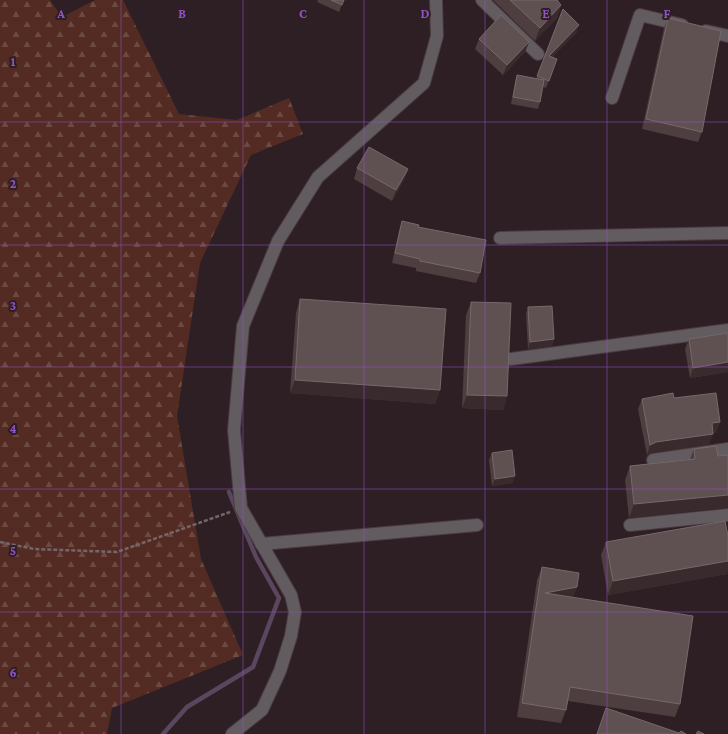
<svg xmlns="http://www.w3.org/2000/svg" width="728" height="734" font-family="'Crimson Pro',serif">
	<style>
		.forest { fill: url(#forest-firs) }
		.lines { fill: none; stroke-linecap: round; stroke-linejoin: round }
		.stream { stroke: #5b4660; stroke-width: 4.5 }
		.minor-casing { stroke: #4a3b41; stroke-width: 14 }
		.path { stroke: #74666b; stroke-width: 2.5; stroke-dasharray: 4 2; stroke-linecap: butt }
		.minor { stroke: #625b60; stroke-width: 12 }
		.wall { fill: #4e3e3f }
		.shaded-wall { fill: #392a2d }
		.building { fill: #5f5052; stroke: #77686a }
		.grid { fill: none; stroke: #9352c8; stroke-width: 1; stroke-opacity: 0.55 }
		.grid-label { font-size: 13px; text-anchor: middle; font-weight: bold; fill: #9352c8; stroke: #2e1f25; stroke-width: 4; stroke-linejoin: round; paint-order: stroke }
	</style>
	<defs>
		<pattern id="forest-firs" width="22" height="20" patternUnits="userSpaceOnUse"><rect width="22" height="20" fill="#532b22"/><path d="M5 1l3.5 6h-7zM16 11l3.5 6h-7z" fill="#6c4a42"/></pattern>
	</defs>
	<rect width="100%" height="100%" fill="#2e1f25"/>
	<!-- forest -->
	<polygon class="forest" points="0,0 50,0 62,17 95,0 123,0 179,114 237,120 289,98 303,134 251,155 200,263 177,416 201,559 243,655 112,708 107,734 0,734"/>
	<g class="lines">
		<!-- stream -->
		<polyline class="stream" points="163,734 187,707 253,667 279,598 256,557 229,492"/>
		<defs>
			<g id="minor">
				<polyline points="482,0 538,54"/>
				<polyline points="706,31 728,36"/>
				<polyline points="612,98 640,15 682,25"/>
				<polyline points="500,238 728,233"/>
				<polyline points="511,359 728,330"/>
				<polyline points="653,460 728,449"/>
				<polyline points="630,525 728,515"/>
				<polyline points="261,544 477,525"/>
				<polyline points="232,734 262,710 280,671 291,636 295,612 291,595 241,508 234,430 243,326 278,241 318,177 424,83 437,36 436,0"/>
			</g>
		</defs>
		<!-- minor casing -->
		<use href="#minor" class="minor-casing"/>
		<!-- path -->
		<polyline class="path" points="0,542 34,549 117,552 230,512"/>
		<!-- minor -->
		<use href="#minor" class="minor"/>
	</g>
	<!-- wall -->
	<g class="wall">
		<polygon points="318,0 344,0 339,12 317,2"/>
		<polygon points="493,0 557,0 561,5 557,18 535,41"/>
		<polygon points="563,9 577,32 552,57 557,59 546,88 543,87 540,102 538,109 511,104 515,82 517,75 536,79"/>
		<polygon points="668,18 702,132 698,142 642,129 664,28"/>
		<polygon points="479,39 529,42 525,52 503,75 475,49"/>
		<polygon points="357,168 408,169 404,180 392,201 354,179"/>
		<polygon points="402,221 418,227 480,273 476,283 416,271 416,268 392,263 399,231"/>
		<polygon points="300,299 440,390 435,404 290,393 296,313"/>
		<polygon points="471,302 507,396 503,410 462,408 466,315"/>
		<polygon points="528,307 554,339 552,346 528,349 526,314"/>
		<polygon points="728,333 728,372 690,378 685,349 689,339"/>
		<polygon points="674,398 720,422 716,432 713,433 709,444 652,453 647,455 638,409 642,399"/>
		<polygon points="716,446 629,518 625,480 630,466 690,459 694,449"/>
		<polygon points="492,453 513,483 492,486 489,460"/>
		<polygon points="606,542 727,574 608,595 601,555"/>
		<polygon points="542,567 577,587 573,597 680,704 675,717 568,701 566,710 561,723 517,717 537,580"/>
	</g>
	<!-- shaded-wall -->
	<g class="shaded-wall">
		<polygon points="561,5 557,18 535,41 540,28"/>
		<polygon points="579,25 577,32 546,63 549,56"/>
		<polygon points="529,42 525,52 503,75 507,65"/>
		<polygon points="408,169 404,180 392,201 396,190"/>
		<polygon points="554,339 552,346 528,349 530,342"/>
		<polygon points="728,362 728,372 690,378 693,368"/>
		<polygon points="295,380 440,390 435,404 290,393"/>
		<polygon points="467,395 507,396 503,410 462,408"/>
		<polygon points="720,422 716,432 708,434 712,423"/>
		<polygon points="713,434 709,444 652,453 647,455 650,445 656,442"/>
		<polygon points="515,476 513,483 492,486 495,479"/>
		<polygon points="728,495 728,508 629,518 634,504"/>
		<polygon points="728,561 728,572 727,574 608,595 613,581"/>
		<polygon points="577,587 572,601 545,593"/>
	</g>
	<!-- building -->
	<g class="building">
		<polygon points="331,0 344,0 342,5"/>
		<polygon points="510,0 557,0 561,5 540,28"/>
		<polygon points="563,9 579,25 549,56 557,59 549,81 537,76"/>
		<polygon points="501,15 529,42 507,65 479,39"/>
		<polygon points="668,18 721,31 702,132 646,119"/>
		<polygon points="517,75 544,80 540,102 513,97"/>
		<polygon points="369,147 408,169 396,190 357,168"/>
		<polygon points="402,221 419,225 418,227 486,240 480,273 420,261 420,259 395,253"/>
		<polygon points="300,299 446,309 440,390 295,380"/>
		<polygon points="471,302 511,303 507,396 467,395"/>
		<polygon points="552,306 554,339 530,342 528,307"/>
		<polygon points="728,333 728,362 693,368 689,339"/>
		<polygon points="673,393 674,398 716,393 720,422 712,423 713,434 656,442 650,445 642,399"/>
		<polygon points="716,446 718,456 728,455 728,495 634,504 630,466 695,459 694,449"/>
		<polygon points="512,450 515,476 495,479 492,453"/>
		<polygon points="725,521 728,536 728,561 613,581 606,542"/>
		<polygon points="542,567 579,573 577,587 545,593 693,616 680,704 570,687 566,710 522,703"/>
		<polygon points="606,708 679,733 681,731 686,734 597,734"/>
		<polygon points="698,731 704,734 696,734"/>
	</g>
	<!-- grid -->
	<path class="grid" d="M121,0V734M243,0V734M364,0V734M485,0V734M607,0V734M0,122H728M0,245H728M0,367H728M0,489H728M0,612H728"/>
	<g class="grid-label">
		<text x="61" y="18">A</text>
		<text x="182" y="18">B</text>
		<text x="303" y="18">C</text>
		<text x="425" y="18">D</text>
		<text x="546" y="18">E</text>
		<text x="667" y="18">F</text>
		<text x="13" y="66">1</text>
		<text x="13" y="188">2</text>
		<text x="13" y="310">3</text>
		<text x="13" y="433">4</text>
		<text x="13" y="555">5</text>
		<text x="13" y="677">6</text>
	</g>
</svg>
